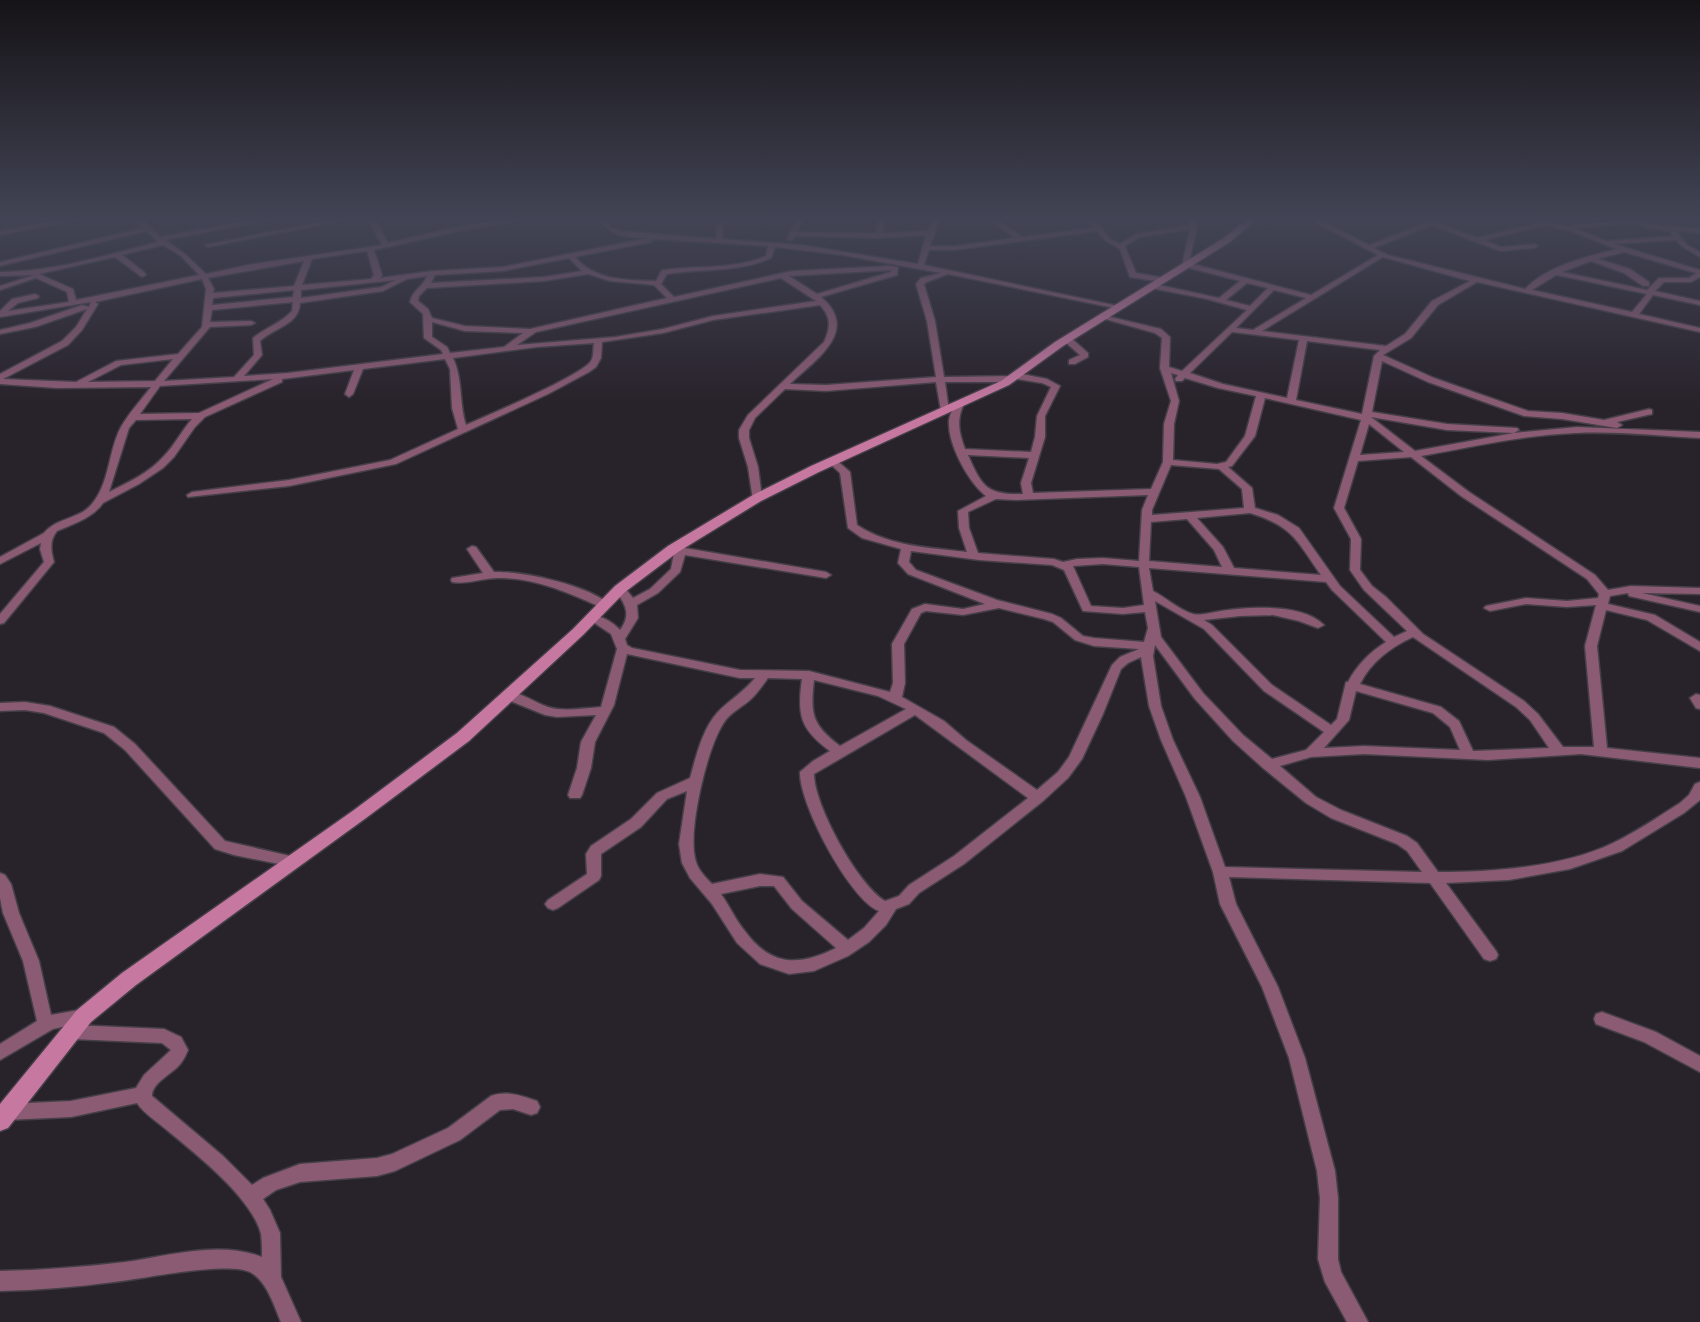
<svg xmlns="http://www.w3.org/2000/svg" width="1700" height="1322" font-family="Roboto,sans-serif">
	<style>
		.lines { fill: none; stroke-linecap: round; stroke-linejoin: round }
		.street-casing { stroke: #453f47; stroke-width: 3 }
		.secondary-casing { stroke: #453f47; stroke-width: 3 }
		.street { fill: #8b5b74; fill-rule: evenodd }
		.secondary { fill: #c678a1; fill-rule: evenodd }
	</style>
	<rect width="100%" height="100%" fill="#28222a"/>
	<g class="lines">
		<defs>
			<g id="street">
				<polygon points="66,219 83,219 0,235 0,231"/>
				<path d="M135,219H142L160,237L258,219H275L165,240L185,254L206,274L248,265L382,245L368,219H375L388,243C433,233 479,219 526,219L455,232L374,250L382,275L380,278L432,271L503,267L648,238C628,237 612,238 599,219H606L611,228L621,231L716,239L717,226L723,219H730L723,226L722,239L802,245L918,264L926,235L879,238L795,236L792,240L787,239L797,219H803L797,232L876,233L879,219H885L883,233L928,231L933,219H940L930,246H955L1015,238L989,219H997L1022,237L1094,228L1087,219H1094L1110,239L1120,244L1136,234L1190,225L1188,219H1194L1197,226L1189,263L1311,295L1378,255L1309,219H1318L1369,245L1436,219L1441,221L1438,223L1477,238L1538,223L1525,219H1538L1565,226L1637,219L1653,225L1700,229V233L1676,231L1687,245L1700,252V257L1683,247L1676,240L1614,244L1700,270V277L1691,282H1664L1655,291L1700,301V305L1653,295L1639,314L1700,328V332L1477,282L1438,305L1411,338L1383,355L1434,378L1528,411L1562,413L1604,420L1649,409L1652,410V414L1617,422L1622,425L1617,428L1562,419L1524,416L1428,382L1382,361L1372,412L1447,424L1517,428L1519,430L1514,433L1577,427L1700,432V438C1659,436 1617,431 1576,433C1523,435 1473,447 1421,456L1469,492L1595,575L1608,590L1631,586L1700,588V594L1642,593L1700,606V612L1629,596L1628,593L1610,596L1608,604L1655,615L1700,642V651L1647,620L1606,610L1597,646L1607,748L1700,758V768L1581,754L1488,760L1364,754L1311,757L1280,766L1316,797L1341,810L1407,836L1417,843L1438,872C1491,872 1564,867 1613,843C1636,832 1658,817 1680,803L1689,795L1695,784L1700,782V800L1684,813L1622,851L1570,869L1509,880L1446,883L1496,951L1498,955L1496,959L1490,961L1484,959L1430,883L1229,877L1236,904L1278,987L1305,1058L1335,1171L1338,1198V1259L1341,1272L1368,1322H1347L1325,1282L1318,1259L1320,1198L1317,1171L1289,1058L1262,987L1220,904L1213,872L1186,797L1161,740L1149,706L1141,657L1128,663L1121,669L1103,714L1082,759L1068,778L1043,801L964,864L919,893L909,904L896,909L886,925L869,942L848,956L814,971L789,974L760,964L737,943L712,904L690,878L682,863L679,844L687,791L667,799L641,827L601,854V876L599,880L558,908L553,910L548,908L545,904L548,900L587,874L586,854L591,846L631,819L657,793L690,778C696,757 702,730 717,713C729,700 744,692 755,678H740L627,654L614,705L595,742L591,768L582,795L580,798H570L568,795L577,768L581,742L596,715L557,717L545,715L503,698L501,695L503,692C517,689 534,703 548,707C564,712 584,708 601,707L617,649L611,634L587,618L589,616C600,614 613,622 620,630C632,614 625,603 614,589L616,587H624L633,598L650,589L671,569L674,553L668,549L673,546L826,572L831,575L826,578L685,555L680,572L658,593L637,605L638,618L625,639L627,645L632,648L740,670L809,671L890,692L893,683L892,644L912,609L925,604L963,609L985,604L908,574L898,563L901,549L862,538L848,528L840,473L827,461L829,459H835L850,472L857,525C888,546 930,548 967,552L959,528L958,511L986,496C968,482 947,443 949,420C950,413 954,408 957,402L960,401L964,404C956,420 959,433 965,449L1031,452L1035,437L1037,416L1051,387L1042,383L1017,379L1013,382H945L949,411L945,414L941,411L936,382L826,391L785,389L755,418L749,430V438L758,467L762,498L757,501L753,500L748,467L739,438V430L748,415L824,342C831,327 831,317 820,305L713,320L663,333L602,342L601,358L596,367L589,372L548,394L396,464L289,486L188,497L187,495L192,492L289,480L390,460L458,429L452,408L450,369L445,359L363,369L353,394L349,397L345,394L354,370L282,379V382L205,417L195,427L174,457L163,468L139,484L103,503C93,518 73,524 57,531C49,541 51,551 54,562L4,623L0,624V614L44,562L40,549L41,543L0,564V557L44,533C56,518 79,519 91,505C110,484 108,451 121,427C129,413 141,400 151,387L57,388L0,384V374L62,341L76,327L87,309L35,327L0,334V330L30,323L82,305L89,307L91,302L0,317V311L12,299L35,294L39,296L38,298L18,303L8,311L69,302L67,292L36,278L0,290V286L34,275L0,276V272C55,272 105,255 158,242L147,231L0,266V262L143,228ZM1634,223L1652,229L1671,231L1670,232L1673,236L1606,241L1575,228ZM1432,225L1500,251L1535,248L1538,246L1535,244L1501,247L1484,240L1545,225L1571,231L1616,249C1586,257 1547,266 1525,289L1388,255L1374,248ZM1190,229L1182,266L1240,281L1219,298L1154,284H1151V288L1207,299L1247,310L1182,371L1169,367L1170,337L1161,329L1102,315L1098,317L1155,333L1162,338L1160,368L1171,401L1164,424L1163,462L1151,489L1033,493L1031,483L1045,437V416L1060,386L1047,379L1017,373L1013,376L944,377L935,321L924,284L927,282L948,274L1119,309L1123,307L924,265L929,250H955L1097,231L1106,241L1120,249L1130,277L1162,282L1166,280L1165,278L1136,273L1125,246L1140,237ZM654,239L768,246L766,256C734,270 699,265 665,270H662L656,281C628,280 595,281 575,257L651,242ZM163,245L181,256L199,275L76,300L73,289L39,274L115,257L142,277L146,275L145,273L122,255ZM775,247L842,255L941,273L921,278L916,284L927,321L936,377L826,385L790,384C815,360 861,331 821,297L897,275L898,267L890,266L792,271L674,297L661,284L667,274C703,268 738,273 771,258ZM367,251L374,275L371,279L302,285L312,259ZM1624,252L1696,273L1689,278H1659L1647,290L1562,272L1591,261L1624,273L1643,286H1649V282L1630,269L1598,259ZM1383,257L1470,281L1432,301L1405,334L1386,346L1262,331ZM569,258L582,271L544,277L431,283L435,275L503,271ZM304,261L294,286L213,293L214,289L208,278ZM891,270V272L817,294L789,276ZM588,274L610,281L654,285L667,298L530,329L465,326L432,318L428,309L418,301L419,296L427,288L544,281ZM1556,275H1557L1647,294L1632,312L1532,290ZM427,276C423,287 412,290 410,302L423,314L424,338L441,350L443,354L288,373L244,376L262,355L260,341C275,327 299,325 300,303L383,291L407,279ZM781,278L816,301L713,316L663,329L615,337L517,345L536,332ZM202,279L206,289L202,327L178,354L116,361L76,382L3,379L68,345L82,330L98,304L95,302ZM396,280L381,287L301,298V290ZM1247,283L1268,288L1250,306L1226,300ZM294,290L293,297L212,305L213,298ZM1274,290L1306,298L1253,330L1236,328ZM293,302L292,311C281,323 265,328 253,338L254,355L234,377L164,381L210,327L251,325L255,323L251,321L210,322L212,310ZM432,322L465,331L523,333L504,347L450,353L447,347L432,337ZM1232,332L1299,340L1287,398L1223,384L1190,373ZM1307,341L1380,350L1374,356L1362,414L1296,400ZM594,343C593,349 594,356 591,361C581,376 488,415 466,425C459,403 463,379 453,358L537,347ZM173,359L155,381L88,382L121,365ZM1171,373L1178,375L1175,379L1176,381H1182L1185,378L1218,388L1256,396L1245,436L1226,462L1217,464L1173,460L1174,424L1179,401ZM273,379L199,413L140,414L160,386ZM1265,398L1361,420L1334,508L1351,539L1350,570L1364,590L1407,631L1394,637L1340,586L1299,528L1278,515L1255,508L1252,488L1228,467L1232,466L1255,436ZM1371,417L1447,430L1514,433L1415,451ZM192,419C182,430 175,445 164,456C149,473 129,482 109,492L129,428L136,420ZM1369,424L1404,452L1360,455ZM968,455L1029,458L1021,483L1023,494C987,495 982,487 968,455ZM1411,457L1461,496L1587,579L1599,594L1598,598L1567,601L1526,598L1486,606L1484,608L1490,611L1526,604L1567,607L1596,605L1585,646L1594,747H1563L1538,714L1524,701L1423,634L1386,597L1372,586L1360,570L1361,539L1344,508L1358,461ZM1171,465L1219,469L1242,489L1244,508L1152,515V510ZM1148,495L1142,510L1139,561L1103,558L1077,559L1063,562L1054,559L978,553L969,528L968,512L996,499L1016,500ZM1250,513C1293,526 1297,541 1321,575L1234,568L1223,547L1197,518ZM1187,519L1214,550L1222,567L1149,561L1151,522ZM911,551L979,560L1052,565L1064,570L1083,611L1123,614L1145,612L1148,628L1144,642L1094,638L1083,636L1061,618L1052,614L997,600L916,570L909,562ZM1103,564L1139,567L1144,605L1123,608L1091,606L1073,566ZM1149,568L1326,582L1332,590L1386,642C1370,652 1357,665 1348,682H1346L1337,719L1331,725L1272,685L1212,625L1204,620L1240,616L1273,615L1299,621L1318,628L1324,625C1302,603 1249,607 1221,611C1213,612 1200,616 1193,614C1179,610 1165,597 1153,591ZM1155,601L1204,629L1264,691L1324,732L1306,750L1272,759L1243,735L1203,693L1161,637ZM999,608L1044,619L1053,622L1075,640L1094,646L1139,649L1120,657L1112,665L1069,757L1058,772L1037,790L966,740L944,721L902,697L905,683L904,644L921,613L926,611L963,615ZM1413,637L1516,707L1530,720L1549,748L1473,751L1459,721L1441,707L1360,684C1371,662 1391,647 1413,637ZM1155,645L1195,699L1233,741L1263,768L1306,803L1331,818L1397,844L1407,851L1422,872L1225,867L1200,797L1173,740L1161,706L1153,656ZM768,678L802,679C797,715 800,729 830,751L813,761L800,772C799,804 850,900 879,911L864,928L848,940L802,901L783,877L760,874L712,884C705,877 697,869 695,858C688,829 707,749 723,724C729,713 741,708 750,700C757,694 762,686 768,678ZM814,680L878,696L906,709L840,746C812,725 810,714 814,680ZM1356,691L1433,713L1450,727L1460,750L1364,746L1324,748L1349,720ZM915,715L1028,798L954,856L909,885L899,896L885,901C858,885 814,805 814,774ZM760,886H774L792,909L836,948C798,967 770,966 744,930C735,919 729,905 721,894Z"/>
				<polygon points="335,219 351,219 208,247 205,245"/>
				<polygon points="1064,337 1070,337 1088,353 1088,357 1075,364 1069,364 1069,360 1080,355 1064,341"/>
				<path d="M472,546L476,547L494,572C523,571 589,585 610,605L604,608L600,607C567,592 535,578 498,578C483,578 466,585 452,582L451,580L452,578L483,573L467,549Z"/>
				<polygon points="1696,694 1700,695 1700,709 1696,708 1690,698"/>
				<polygon points="25,702 50,706 114,727 135,744 225,841 299,858 301,862 299,866 294,867 234,855 215,849 125,750 104,733 44,713 25,710 0,711 0,703"/>
				<path d="M0,873L5,875L11,884L19,913L39,961L51,1015L84,1009L90,1011L92,1016L90,1021L73,1025L164,1029L181,1037L188,1050C186,1055 184,1059 181,1063C173,1074 152,1082 152,1096L223,1156L252,1185L263,1178L300,1164L377,1158L392,1154L448,1128L491,1096C507,1090 521,1096 537,1101L540,1107L537,1113L531,1115L513,1109L500,1110L460,1140L395,1171L377,1176L300,1182L276,1190L263,1199L270,1210L280,1233L281,1277L301,1322H281C274,1306 267,1281 250,1272C227,1261 142,1279 114,1282C76,1287 38,1290 0,1291V1271C42,1270 83,1267 125,1262C168,1256 219,1240 262,1257C262,1250 262,1241 261,1234C252,1198 196,1154 168,1131C158,1122 144,1114 137,1103L71,1117L7,1120L1,1118V1106L7,1104L71,1101L136,1088L144,1075L171,1050L162,1043L72,1039L66,1037L64,1032L66,1027L71,1025L53,1029L0,1060V1044L37,1021L23,961L3,913L0,898Z"/>
				<polygon points="1602,1012 1656,1032 1700,1056 1700,1072 1644,1042 1596,1024 1594,1019 1596,1014"/>
			</g>
			<polygon id="secondary" points="1247,219 1257,219 1230,242 1063,346 1009,385 819,472 761,501 678,552 625,592 583,635 469,741 366,818 136,985 91,1022 8,1128 0,1131 0,1104 77,1010 122,973 354,810 457,733 573,629 615,586 668,546 753,495 811,466 1001,381 1055,342 1224,238"/>
		</defs>
		<!-- street casing -->
		<use href="#street" class="street-casing"/>
		<!-- secondary casing -->
		<use href="#secondary" class="secondary-casing"/>
		<!-- street -->
		<use href="#street" class="street"/>
		<!-- secondary -->
		<use href="#secondary" class="secondary"/>
	</g>
	<!-- sky -->
	<linearGradient id="sky" x2="0" y2="1"><stop stop-color="#161317"/><stop offset="0.54" stop-color="#424455"/><stop offset="1" stop-color="#424455" stop-opacity="0"/></linearGradient>
	<rect width="1700" height="405" fill="url(#sky)"/>
</svg>
